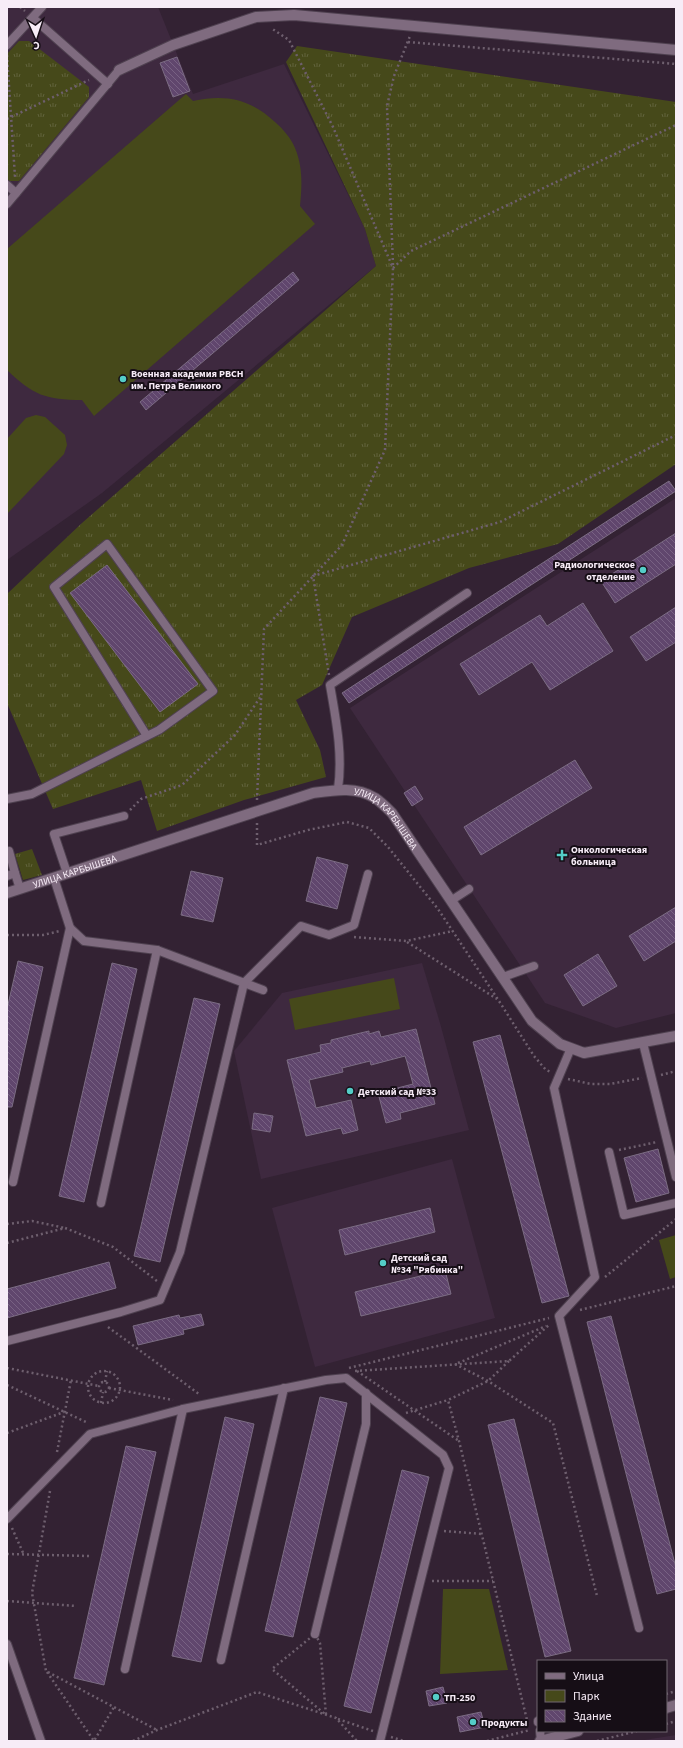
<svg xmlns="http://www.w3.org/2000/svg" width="683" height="1748" font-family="'Source Sans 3',sans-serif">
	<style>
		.built { fill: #3e293f }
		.grass { fill: url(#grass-tufts) }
		.green { fill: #46491a }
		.building { fill: url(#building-back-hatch); stroke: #7b6c83 }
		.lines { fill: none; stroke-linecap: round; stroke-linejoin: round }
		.service-casing { stroke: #4f4150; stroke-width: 10 }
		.minor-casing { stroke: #4f4150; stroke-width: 12 }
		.tertiary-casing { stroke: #4f4150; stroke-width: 12 }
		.path { stroke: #6e5f6e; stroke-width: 2.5; stroke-dasharray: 2 3; stroke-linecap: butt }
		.service { stroke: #7f6b7f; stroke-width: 8 }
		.minor { stroke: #7f6b7f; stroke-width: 10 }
		.tertiary { stroke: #7f6b7f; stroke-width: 10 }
		.poi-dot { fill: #54cdc8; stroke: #160e16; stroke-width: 1.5 }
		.labels { text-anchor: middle; stroke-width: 4; stroke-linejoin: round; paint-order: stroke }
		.poi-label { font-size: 10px; font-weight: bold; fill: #f7ecf7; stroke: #160e16; text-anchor: start }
		.street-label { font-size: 10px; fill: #f7ecf7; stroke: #160e16 }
	</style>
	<defs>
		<pattern id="grass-tufts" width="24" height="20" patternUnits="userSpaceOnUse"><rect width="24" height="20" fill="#46491a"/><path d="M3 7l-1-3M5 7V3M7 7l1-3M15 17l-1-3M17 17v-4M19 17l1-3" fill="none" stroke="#61633c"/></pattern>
		<pattern id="building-back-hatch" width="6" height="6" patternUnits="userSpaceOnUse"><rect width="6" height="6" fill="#60466d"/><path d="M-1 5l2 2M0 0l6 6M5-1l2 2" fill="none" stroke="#786183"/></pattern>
	</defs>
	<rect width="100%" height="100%" fill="#323"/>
	<!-- built -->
	<g class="built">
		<polygon points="7,7 158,7 193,94 284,64 365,229 376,266 102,493 7,560"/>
		<polygon points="676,498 676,1013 616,1028 545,1003 350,708"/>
		<polygon points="422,963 440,1023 469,1130 261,1179 234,1051 282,993"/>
		<polygon points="452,1159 495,1318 315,1367 272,1208"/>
		<polygon points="676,1735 676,1741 638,1741"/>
	</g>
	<!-- grass -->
	<g class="grass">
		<polygon points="19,41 29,41 89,87 89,97 19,181 10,181 7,179 7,54"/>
		<polygon points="297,46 676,102 676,464 558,544 469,568 352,617 322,685 296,700 320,750 326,777 244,800 157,831 141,780 53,809 7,703 7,594 82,523 376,266 365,229 286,62"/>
		<polygon points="32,849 42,875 23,880 15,854"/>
	</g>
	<!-- green -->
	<g class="green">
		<path d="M186,94L193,101C226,94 250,99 275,122C283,129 291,138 295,148C303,167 302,186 300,206L315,224L94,416L82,400C46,400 33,395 7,370V249Z"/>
		<polygon points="36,415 45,417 65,435 67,445 64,454 7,514 7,439 26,418"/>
		<polygon points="394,978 400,1009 295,1030 289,999"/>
		<polygon points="676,1235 676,1277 670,1279 659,1240"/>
		<polygon points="443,1589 489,1589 508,1670 440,1674"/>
	</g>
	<!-- building -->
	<g class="building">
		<polygon points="177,57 190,91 173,97 160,63"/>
		<polygon points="293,272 299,280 146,410 140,402"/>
		<polygon points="669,481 676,491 349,703 342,693"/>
		<polygon points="676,533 676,564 615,603 601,581"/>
		<polygon points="107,565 198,684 160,712 70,593"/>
		<polygon points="583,603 613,651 550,690 532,662 479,695 460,664 540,615 547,626"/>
		<polygon points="676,607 676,642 646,661 630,637"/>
		<polygon points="575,760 592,788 481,855 464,827"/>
		<polygon points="415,786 423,799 412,806 404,793"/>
		<polygon points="317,857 348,865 337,909 306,901"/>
		<polygon points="191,871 223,878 213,922 181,915"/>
		<polygon points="676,907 676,941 644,961 629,936"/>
		<polygon points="598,954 617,986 583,1006 564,975"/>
		<polygon points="18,961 43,967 12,1107 7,1107 7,1009"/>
		<polygon points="112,963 137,969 84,1202 59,1196"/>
		<polygon points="194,998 220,1004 160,1262 134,1256"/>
		<polygon points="416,1029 435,1104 400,1113 401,1119 386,1123 378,1093 413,1084 407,1062 405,1056 371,1065 370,1061 342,1068 343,1072 309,1080 316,1108 351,1100 358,1130 343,1134 341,1128 306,1136 287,1060 321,1052 320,1045 331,1043 331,1040 369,1031 369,1034 379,1031 381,1037"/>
		<polygon points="500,1035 569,1296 542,1303 473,1042"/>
		<polygon points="254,1113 273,1116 270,1132 252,1129"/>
		<polygon points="658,1149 669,1193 636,1202 624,1158"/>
		<polygon points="430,1208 435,1232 345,1255 339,1230"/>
		<polygon points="109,1262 116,1288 7,1318 7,1289"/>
		<polygon points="445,1270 451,1294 361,1316 355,1292"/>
		<polygon points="201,1314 204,1325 183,1330 184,1334 138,1345 133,1326 179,1315 180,1318"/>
		<polygon points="611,1316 676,1568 676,1589 657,1594 587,1322"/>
		<polygon points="320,1397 347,1403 293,1637 265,1631"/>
		<polygon points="225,1417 254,1424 201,1662 172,1656"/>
		<polygon points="514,1419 571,1651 545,1657 488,1425"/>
		<polygon points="126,1446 156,1452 104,1685 74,1678"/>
		<polygon points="402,1470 429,1477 371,1713 344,1706"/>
		<polygon points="443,1687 447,1703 429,1706 426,1691"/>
		<polygon points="481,1712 485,1727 460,1732 457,1717"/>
	</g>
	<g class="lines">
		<defs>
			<g id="service">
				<polyline points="33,18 108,84"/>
				<polyline points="7,45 42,7"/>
				<polyline points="7,185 16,193"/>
				<polyline points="7,204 119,70"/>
				<path d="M338,789C343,754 336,720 330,685L467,593"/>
				<polyline points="7,799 32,794 147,736 159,730 213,691 107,544 54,587 147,736"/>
				<polyline points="9,851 15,873"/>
				<polyline points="67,873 54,834 124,816"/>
				<polyline points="7,876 15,873 20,889"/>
				<polyline points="452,900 469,889"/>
				<polyline points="70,928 84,941 157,950 263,990"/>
				<polyline points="503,977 534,966"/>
				<polyline points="643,1043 676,1177"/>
				<polyline points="571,1048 554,1088 595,1277 559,1316 639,1628"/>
				<polyline points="609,1152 624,1215 676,1203"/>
				<polyline points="13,1182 70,928 54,878"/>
				<polyline points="101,1203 157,950"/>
				<polyline points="7,1341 121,1312 160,1300 180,1252 244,983 301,926 329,935 354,925 368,874"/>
				<polyline points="7,1519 90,1434 183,1409 326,1380 346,1378 443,1455 449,1468 380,1741"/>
				<polyline points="315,1634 366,1424 366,1393"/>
				<polyline points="7,1644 41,1741"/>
				<polyline points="221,1660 284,1388"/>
				<polyline points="125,1669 183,1409"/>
				<polyline points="538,1721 538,1722"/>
				<polyline points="540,1731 541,1741"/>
			</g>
			<g id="minor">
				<polyline points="119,70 173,45 256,17 294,15 676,50"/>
				<polyline points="666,1708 676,1705"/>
				<polyline points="540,1741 578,1731"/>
			</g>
			<g id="tertiary">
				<path id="s1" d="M7,893L313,793C334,790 356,786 375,798C381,802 387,808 392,813L532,1021L560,1044L584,1053L676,1036"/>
			</g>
		</defs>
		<!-- service casing -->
		<use href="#service" class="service-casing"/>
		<!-- minor casing -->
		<use href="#minor" class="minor-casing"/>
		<!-- tertiary casing -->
		<use href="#tertiary" class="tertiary-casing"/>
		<!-- path -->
		<g class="path">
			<polyline points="20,7 25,11"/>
			<polyline points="408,42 676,64"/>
			<polyline points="7,55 15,177"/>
			<polyline points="7,119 89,80"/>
			<polyline points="393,265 387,106 394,76 410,36"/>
			<polyline points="393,268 411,251 676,125"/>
			<polyline points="329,675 313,576 500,522 676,435"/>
			<polyline points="257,800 264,629 342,545 385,450 393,268 333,127 289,40 271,28"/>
			<polyline points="130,810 141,799 182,785 235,735 261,696"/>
			<polyline points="257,823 257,845 308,830 347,822 369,828 388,847 438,909 499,1001 534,1056 546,1070 551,1072"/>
			<polyline points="7,935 43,935 60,931"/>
			<polyline points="354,937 406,941 453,931"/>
			<polyline points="407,942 497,999"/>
			<polyline points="661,1075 676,1071"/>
			<polyline points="568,1079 591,1084 610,1084 642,1078"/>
			<polyline points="619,1150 657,1142"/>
			<polyline points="7,1224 32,1221 65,1228"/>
			<polyline points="7,1243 65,1228 113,1247 157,1281"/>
			<polyline points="605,1277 676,1219"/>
			<polyline points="580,1310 676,1286"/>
			<polyline points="108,1327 199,1394"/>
			<polyline points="509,1361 488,1381 448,1400 459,1441 527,1720"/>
			<polyline points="458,1363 546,1326"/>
			<polyline points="455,1364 488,1381 553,1423 597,1596"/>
			<polyline points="7,1368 99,1386"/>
			<polyline points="349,1368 549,1318"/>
			<circle cx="104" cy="1387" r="16"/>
			<polyline points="355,1371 509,1361 550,1324"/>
			<polyline points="357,1371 459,1441"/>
			<polyline points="105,1382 107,1371"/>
			<circle cx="104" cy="1387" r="5"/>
			<polyline points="7,1385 88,1423"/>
			<polyline points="109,1388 173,1400"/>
			<polyline points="101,1403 103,1392"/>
			<polyline points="406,1413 448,1400"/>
			<polyline points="7,1433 64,1412"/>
			<polyline points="57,1452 71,1380"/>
			<polyline points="50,1491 32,1593 46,1671 157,1730"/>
			<polyline points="12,1528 24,1555"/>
			<polyline points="444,1531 482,1534"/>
			<polyline points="7,1554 89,1556"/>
			<polyline points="432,1581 493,1581"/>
			<polyline points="7,1601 76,1606"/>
			<polygon points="315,1634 320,1643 326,1715 272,1669"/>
			<polyline points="47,1672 94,1741 114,1707"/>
			<polyline points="666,1694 676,1691"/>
			<polyline points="338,1719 373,1731"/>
			<polyline points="666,1724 676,1721"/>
			<polyline points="391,1737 404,1741"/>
			<polyline points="133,1741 157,1730 257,1692 336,1718 357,1741"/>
			<polyline points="487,1741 530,1730"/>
			<polyline points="597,1741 637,1731"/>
		</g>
		<!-- service -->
		<use href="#service" class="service"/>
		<!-- minor -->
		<use href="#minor" class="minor"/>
		<!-- tertiary -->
		<use href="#tertiary" class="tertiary"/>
	</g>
	<!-- markers -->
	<g class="poi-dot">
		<circle cx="123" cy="379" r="4"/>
		<circle cx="643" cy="570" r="4"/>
		<path d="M560 849h4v4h4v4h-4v4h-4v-4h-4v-4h4z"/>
		<circle cx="350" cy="1091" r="4"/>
		<circle cx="383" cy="1263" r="4"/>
		<circle cx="436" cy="1697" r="4"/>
		<circle cx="473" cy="1722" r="4"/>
	</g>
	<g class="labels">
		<!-- poi labels -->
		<g class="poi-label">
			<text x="131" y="377">Военная академия РВСН<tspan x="131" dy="12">им. Петра Великого</tspan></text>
			<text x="635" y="568" text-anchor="end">Радиологическое<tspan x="635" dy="12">отделение</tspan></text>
			<text x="571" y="853">Онкологическая<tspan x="571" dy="12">больница</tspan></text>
			<text x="358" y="1095">Детский сад №33</text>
			<text x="391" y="1261">Детский сад<tspan x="391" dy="12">№34 "Рябинка"</tspan></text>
			<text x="444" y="1701">ТП-250</text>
			<text x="481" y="1726">Продукты</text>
		</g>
		<!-- street labels -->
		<g class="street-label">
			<text dy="4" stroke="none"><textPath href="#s1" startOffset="407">УЛИЦА КАРБЫШЕВА</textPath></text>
			<text dy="4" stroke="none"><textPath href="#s1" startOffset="71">УЛИЦА КАРБЫШЕВА</textPath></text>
		</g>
	</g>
	<!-- border -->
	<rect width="683" height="1748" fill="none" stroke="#f7ecf7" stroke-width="16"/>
	<!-- legend -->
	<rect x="537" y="1660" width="130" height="72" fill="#160e16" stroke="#706770"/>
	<rect x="545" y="1673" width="20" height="6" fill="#7f6b7f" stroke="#706770"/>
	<text x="573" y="1680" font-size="12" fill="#f7ecf7">Улица</text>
	<rect x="545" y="1690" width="20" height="12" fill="#46491a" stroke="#706770"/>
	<text x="573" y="1700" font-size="12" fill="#f7ecf7">Парк</text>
	<rect x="545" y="1710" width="20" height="12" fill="url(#building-back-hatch)" stroke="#706770"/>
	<text x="573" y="1720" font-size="12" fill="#f7ecf7">Здание</text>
	<!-- north arrow -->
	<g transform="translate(36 36) rotate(177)" stroke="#160e16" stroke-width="3" paint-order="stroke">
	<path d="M0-3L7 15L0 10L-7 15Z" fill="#f7ecf7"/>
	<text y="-6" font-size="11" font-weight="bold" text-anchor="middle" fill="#f7ecf7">С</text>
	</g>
</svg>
